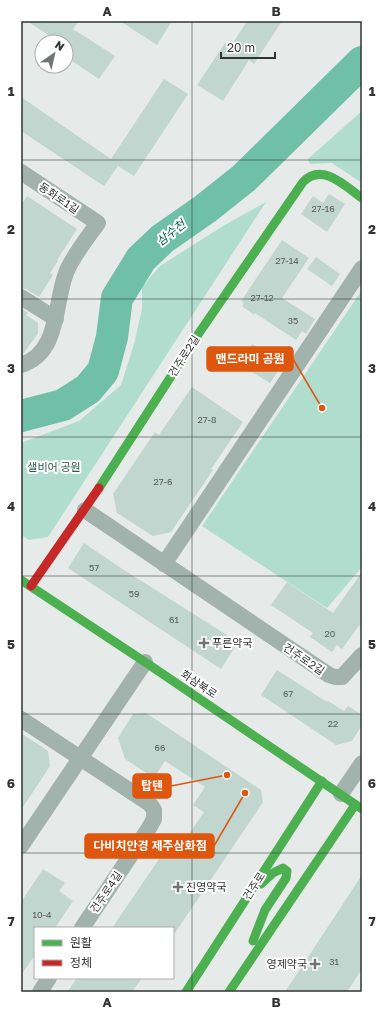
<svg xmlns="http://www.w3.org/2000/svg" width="383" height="1013" font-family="'Golos Text','Noto Sans KR',sans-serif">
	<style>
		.green { fill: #b0ddce }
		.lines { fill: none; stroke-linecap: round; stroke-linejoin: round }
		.river { stroke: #70bfa7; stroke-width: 32 }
		.building { fill: #c0d6cf }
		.street { stroke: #a2b2ad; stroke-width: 16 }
		.fast { stroke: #4caf50; stroke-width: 9 }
		.jam { stroke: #c62828; stroke-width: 9 }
		.grid { fill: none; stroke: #313433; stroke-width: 1; stroke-opacity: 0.55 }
		.poi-dot { fill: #707473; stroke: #fff; stroke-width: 1.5 }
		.labels { text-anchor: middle; stroke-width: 4; stroke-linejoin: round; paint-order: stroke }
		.number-label { font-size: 9px; fill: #555c5a }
		.street-label { font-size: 11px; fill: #313433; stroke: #fff }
		.park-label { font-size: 11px; fill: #2a5849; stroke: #fff }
		.poi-label { font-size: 11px; fill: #313433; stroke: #fff; text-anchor: start }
		.water-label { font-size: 12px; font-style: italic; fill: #005e48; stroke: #fff }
		.leader { fill: none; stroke: #df570e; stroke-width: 1.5 }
		.callout-dot { fill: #df570e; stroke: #fff; stroke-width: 1.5 }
		.callout { fill: #df570e; stroke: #df570e; stroke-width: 1.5 }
		.callout-label { font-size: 12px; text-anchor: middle; font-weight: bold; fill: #fff }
		.neatline { fill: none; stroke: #313433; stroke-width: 1.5 }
		.grid-label { font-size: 13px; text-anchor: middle; font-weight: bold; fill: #313433 }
	</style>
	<rect width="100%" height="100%" fill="#e6ebe9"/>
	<!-- green -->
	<g class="green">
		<polygon points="362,111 362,183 332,163 310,164 308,159"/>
		<polygon points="266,202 48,537 29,540 21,535 21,443 79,421 121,385 134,344 142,309 142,287 160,266 223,226"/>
		<polygon points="362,290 362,567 327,608 202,526"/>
	</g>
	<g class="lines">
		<!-- river -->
		<polyline class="river" points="21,416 63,405 88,389 103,371 112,337 117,298 141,259 162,239 205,209 244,178 362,62"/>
	</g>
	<!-- building -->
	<g class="building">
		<polygon points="27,21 79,21 73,29 115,56 99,79 66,57 66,42 59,42"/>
		<polygon points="120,21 172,21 157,45"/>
		<polygon points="247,21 282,21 254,64 249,60 223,101 197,85 225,43 231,46"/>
		<polygon points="164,79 188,94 134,176 118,166 104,186 21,131 21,97 111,159"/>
		<polygon points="329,194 345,204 327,232 301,214 313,196 323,203"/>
		<polygon points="27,196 77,229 57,260 58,261 50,273 53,275 39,297 26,289 21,288 21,205"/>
		<polygon points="282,240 309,258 282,298 315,319 306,334 302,331 296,340 255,313 254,315 242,306 244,303 241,301"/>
		<polygon points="316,257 340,274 332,286 307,269"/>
		<polygon points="21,308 28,313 26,315 38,323 38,333 24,353 21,354"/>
		<polygon points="252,344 283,364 270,383 239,364"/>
		<polygon points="192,387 243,422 211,469 213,470 171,532 153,536 117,513 113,494 155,432 159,435"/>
		<polygon points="84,543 124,570 238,642 221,669 68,568"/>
		<polygon points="362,572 362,624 358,627 342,649 337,645 332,652 310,637 313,633 271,605 287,582 333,613"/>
		<polygon points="277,670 327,702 328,701 344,711 348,706 362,715 362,725 352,741 336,745 261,695"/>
		<polygon points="146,713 261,790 263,802 175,933 173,932 173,928 112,928 172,840 181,846 204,812 193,805 205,787 165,761 154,778 125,759 118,738 133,714"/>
		<polygon points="21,733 48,751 50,766 21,810"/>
		<polygon points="43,869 65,883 59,891 73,901 55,928 35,928 35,955 21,975 21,902"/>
		<polygon points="362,875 362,969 347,992 285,992"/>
		<polygon points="77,978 142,978 132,992 67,992"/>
	</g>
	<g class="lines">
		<!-- street -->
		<g class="street">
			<path d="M21,172L98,223C88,237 72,257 66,273C54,304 60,353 21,365"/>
			<polyline points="21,297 56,319"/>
			<polyline points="85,510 329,675 335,677 342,677 362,655"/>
			<polyline points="164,564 362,268"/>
			<polyline points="21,719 150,804 154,810 154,819 149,828 82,928"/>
			<polyline points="341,794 362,763"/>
			<polyline points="21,846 145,662"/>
			<polyline points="40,992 49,978"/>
		</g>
		<!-- fast -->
		<g class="fast">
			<path d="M99,488L199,333L303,182C322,162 345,186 362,198"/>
			<polyline points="21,580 145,662 362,809"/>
			<polyline points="253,941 265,910 286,878 287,871 283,868 273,873 261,884"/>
			<polyline points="186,992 322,781"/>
			<polyline points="229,992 355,805"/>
		</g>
		<!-- jam -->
		<polyline class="jam" points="31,586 99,488"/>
	</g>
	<!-- grid -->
	<path class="grid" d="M192,21V992M21,160H362M21,299H362M21,437H362M21,576H362M21,714H362M21,853H362"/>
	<!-- markers -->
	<g class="poi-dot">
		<path d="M202 637h4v4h4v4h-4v4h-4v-4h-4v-4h4z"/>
		<path d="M176 881h4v4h4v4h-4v4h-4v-4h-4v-4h4z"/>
		<path d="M313 958h4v4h4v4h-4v4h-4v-4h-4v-4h4z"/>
	</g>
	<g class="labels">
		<!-- number labels -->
		<g class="number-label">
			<text x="323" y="212">27-16</text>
			<text x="287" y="264">27-14</text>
			<text x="262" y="301">27-12</text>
			<text x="293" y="324">35</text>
			<text x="207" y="423">27-8</text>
			<text x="163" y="485">27-6</text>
			<text x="94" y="571">57</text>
			<text x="134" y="597">59</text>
			<text x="174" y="623">61</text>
			<text x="330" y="637">20</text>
			<text x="288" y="697">67</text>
			<text x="333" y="727">22</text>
			<text x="160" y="751">66</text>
			<text x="42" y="918">10-4</text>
			<text x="334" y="965">31</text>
		</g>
		<!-- street labels -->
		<g class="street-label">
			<text transform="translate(59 198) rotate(34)" y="4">동화로1길</text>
			<text transform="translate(184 356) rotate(-57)" y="4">건주로2길</text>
			<text transform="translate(304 659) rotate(34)" y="4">건주로2길</text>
			<text transform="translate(199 684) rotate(34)" y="4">화삼북로</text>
			<text transform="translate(254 886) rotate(-57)" y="4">건주로</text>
			<text transform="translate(106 892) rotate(-56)" y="4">건주로4길</text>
		</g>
		<!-- park labels -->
		<g class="park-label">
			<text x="54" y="471">샐비어 공원</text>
		</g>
		<!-- poi labels -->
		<g class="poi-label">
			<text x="212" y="647">푸른약국</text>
			<text x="186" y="891">진영약국</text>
			<text x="307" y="968" text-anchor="end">영제약국</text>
		</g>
		<!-- water labels -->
		<g class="water-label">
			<text transform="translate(171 233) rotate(-38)" y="4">삼수천</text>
		</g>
	</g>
	<!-- callouts -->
	<path class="leader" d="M322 408L293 359M227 775L171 786M245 793L214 846"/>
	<g class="callout-dot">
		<circle cx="322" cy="408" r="4"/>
		<circle cx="227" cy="775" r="4"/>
		<circle cx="245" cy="793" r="4"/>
	</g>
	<g class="callout">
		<rect x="207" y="347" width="86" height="24" rx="4"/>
		<rect x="133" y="774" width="38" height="24" rx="4"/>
		<rect x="85" y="834" width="129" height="24" rx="4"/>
	</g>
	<g class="callout-label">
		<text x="250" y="363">맨드라미 공원</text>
		<text x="152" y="790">탑텐</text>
		<text x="150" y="850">다비치안경 제주삼화점</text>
	</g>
	<!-- border -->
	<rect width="383" height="1013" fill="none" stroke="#ffffff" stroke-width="44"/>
	<!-- legend -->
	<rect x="34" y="927" width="140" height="52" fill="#ffffff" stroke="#adaead"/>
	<rect x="42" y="940" width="20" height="6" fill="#4caf50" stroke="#adaead"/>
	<text x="70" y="947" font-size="12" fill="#313433">원활</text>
	<rect x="42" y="960" width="20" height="6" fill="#c62828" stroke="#adaead"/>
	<text x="70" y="967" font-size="12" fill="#313433">정체</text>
	<!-- north arrow -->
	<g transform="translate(54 54) rotate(34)"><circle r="19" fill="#ffffff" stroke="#adaead"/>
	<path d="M0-3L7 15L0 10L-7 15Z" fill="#707473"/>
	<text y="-6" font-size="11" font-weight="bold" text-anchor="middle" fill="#313433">N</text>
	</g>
	<!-- scale -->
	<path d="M221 52v6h54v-6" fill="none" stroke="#313433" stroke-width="2"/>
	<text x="227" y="52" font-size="12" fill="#313433" stroke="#ffffff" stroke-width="3" paint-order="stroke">20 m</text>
	<rect x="22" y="22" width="339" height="969" class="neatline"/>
	<g class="grid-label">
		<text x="107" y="16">A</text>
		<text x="276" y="16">B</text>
		<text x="11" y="96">1</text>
		<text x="372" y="96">1</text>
		<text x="11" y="234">2</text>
		<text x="372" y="234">2</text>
		<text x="11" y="373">3</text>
		<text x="372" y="373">3</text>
		<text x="11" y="511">4</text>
		<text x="372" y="511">4</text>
		<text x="11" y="649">5</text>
		<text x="372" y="649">5</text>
		<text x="11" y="788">6</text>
		<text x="372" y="788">6</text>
		<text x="11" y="926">7</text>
		<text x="372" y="926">7</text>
		<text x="107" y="1007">A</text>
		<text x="276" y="1007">B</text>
	</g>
</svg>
